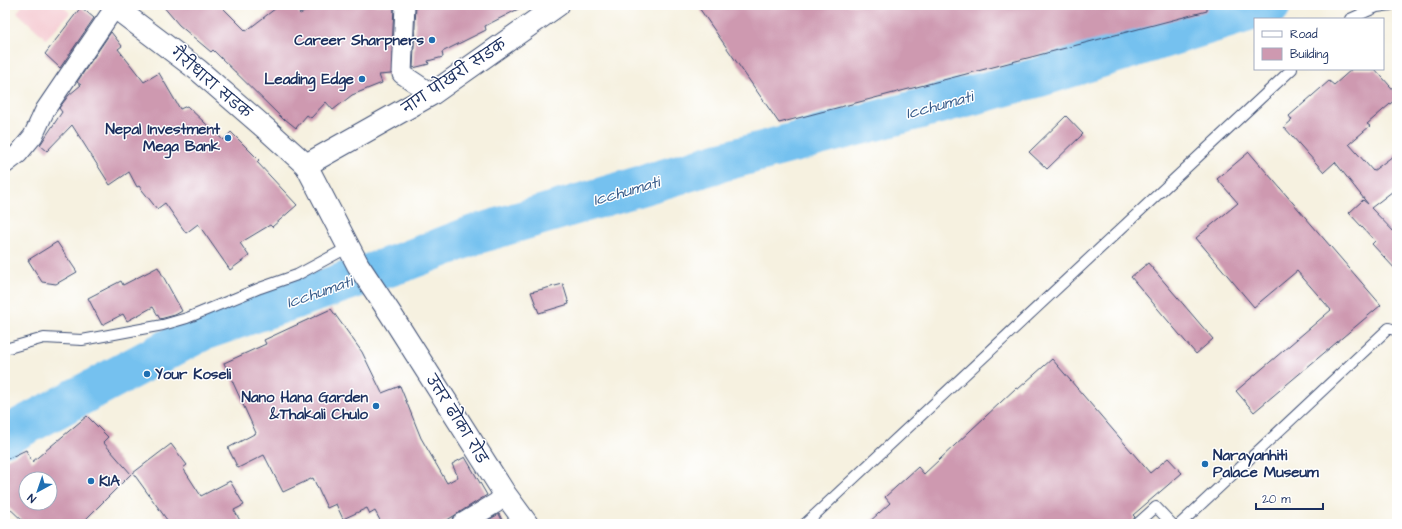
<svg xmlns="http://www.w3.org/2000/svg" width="1402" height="529" font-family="'Architects Daughter','Playpen Sans Deva',sans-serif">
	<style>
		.built { fill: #f6cfd5 }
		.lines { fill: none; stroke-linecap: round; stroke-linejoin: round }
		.river { stroke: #75c1ef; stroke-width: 40 }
		.building { fill: #ce99b0; fill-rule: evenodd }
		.lane-casing { stroke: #3c4c72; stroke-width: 12 }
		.street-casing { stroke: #3c4c72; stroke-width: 21 }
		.secondary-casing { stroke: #3c4c72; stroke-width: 24 }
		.lane { stroke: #fff; stroke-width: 10 }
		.street { stroke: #fff; stroke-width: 19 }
		.secondary { stroke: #fff; stroke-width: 22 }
		.poi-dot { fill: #1f6fb2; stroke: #fff; stroke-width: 1.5 }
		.labels { text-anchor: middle; stroke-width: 3; stroke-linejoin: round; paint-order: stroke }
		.poi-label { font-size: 15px; font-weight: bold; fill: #1b2f5e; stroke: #fff; text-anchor: end }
		.street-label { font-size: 15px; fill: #1b2f5e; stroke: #fff }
		.water-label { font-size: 16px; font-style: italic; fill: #365b8a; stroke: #fff }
	</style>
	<rect width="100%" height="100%" fill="#fff"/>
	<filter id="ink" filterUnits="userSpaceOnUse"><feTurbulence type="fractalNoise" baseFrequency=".025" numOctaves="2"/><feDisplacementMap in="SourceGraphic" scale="8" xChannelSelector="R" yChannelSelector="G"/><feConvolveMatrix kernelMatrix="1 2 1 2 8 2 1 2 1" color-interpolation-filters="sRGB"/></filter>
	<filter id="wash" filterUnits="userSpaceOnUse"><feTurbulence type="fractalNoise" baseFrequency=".012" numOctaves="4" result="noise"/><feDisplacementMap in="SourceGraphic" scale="16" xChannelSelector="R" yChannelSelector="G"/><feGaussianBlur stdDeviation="0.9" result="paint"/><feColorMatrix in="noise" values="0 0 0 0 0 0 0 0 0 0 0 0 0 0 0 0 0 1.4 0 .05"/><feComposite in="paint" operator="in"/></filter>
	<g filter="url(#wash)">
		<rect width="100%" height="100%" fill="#f6f1e0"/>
		<!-- built -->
		<polygon class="built" points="23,5 62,5 70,13 46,39 17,12"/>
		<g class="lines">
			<!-- river -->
			<polyline class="river" points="5,436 202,331 406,261 474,235 721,162 1040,77 1271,5"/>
		</g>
		<g id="blocks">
			<!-- building -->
			<g class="building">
				<polygon points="162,5 220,5 246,31 280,5 293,5 300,14 318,5 394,5 391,74 379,75 382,83 352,95 333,110 326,102 311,118 307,115 296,128 285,119 284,120 213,50 211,52 179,25"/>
				<polygon points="416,5 526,5 485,26 486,30 442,52 443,57 428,61 429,64 413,68"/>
				<polygon points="697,5 1207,5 1207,11 779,123"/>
				<polygon points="81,7 94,18 60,68 45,54"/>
				<polygon points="111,32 122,46 118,49 144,82 159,73 180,109 187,106 223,140 231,132 259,160 257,162 297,205 272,227 270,225 240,243 249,256 230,270 198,224 186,233 165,203 157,209 139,186 137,187 129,172 110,185 72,125 47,151 40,145 62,112 59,108 69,95 81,85 77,82"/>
				<polygon points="1352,69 1375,69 1397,94 1397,98 1367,124 1370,126 1349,144 1373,171 1397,153 1397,188 1371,208 1397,235 1397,271 1372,244 1375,241 1349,213 1363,200 1368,204 1335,162 1324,172 1284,127 1292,120 1289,116 1329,81 1334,85"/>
				<polygon points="1066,116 1083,134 1047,169 1029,152"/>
				<polygon points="1249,152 1381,305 1254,412 1236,391 1331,310 1297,271 1254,307 1196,238 1238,203 1217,179"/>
				<polygon points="57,242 77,272 56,284 42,282 28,260"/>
				<polygon points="1148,263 1213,339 1196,354 1131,277"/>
				<polygon points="158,267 182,311 175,315 160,319 153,307 127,321 123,314 102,325 88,298 121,281 123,285"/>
				<polygon points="563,284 569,304 539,313 531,292"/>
				<polygon points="331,309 362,352 382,393 400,386 421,438 447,483 458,477 452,464 465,457 487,495 441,524 382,524 375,511 370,514 367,508 343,519 336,504 327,508 313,478 283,492 264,455 238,468 228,448 256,433 224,363 266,344 264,340"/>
				<polygon points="1052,359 1150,473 1168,458 1182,473 1133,515 1135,517 1131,524 867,524 890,503 885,497 918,467 924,474 1016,388 1018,389"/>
				<path d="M87,416L108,437L103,442L131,474L81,524H26L5,504V460L26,450L32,462ZM26,479H50V503H26Z"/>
				<polygon points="171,444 187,465 183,468 201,496 230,481 244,505 234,510 242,524 170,524 133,473"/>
				<polygon points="499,514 504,524 484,524 483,523"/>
			</g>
		</g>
	</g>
	<g filter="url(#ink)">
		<use href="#blocks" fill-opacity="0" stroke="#3c4c72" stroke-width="1"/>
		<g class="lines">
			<defs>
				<g id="lane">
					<polyline points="1350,19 1377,7 1391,5"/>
					<polyline points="5,349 44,338 82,340 163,325 187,318 260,288 297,275 347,248"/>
					<polyline points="805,524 1292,69"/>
					<polyline points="1137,524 1156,507 1172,524"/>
					<polyline points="1180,524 1389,328 1397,331"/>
				</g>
				<g id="street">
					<polyline points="405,5 402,74 432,94"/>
					<polyline points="5,164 18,154 33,136 45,110 115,7"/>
					<polyline points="461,524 496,503 505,494"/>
				</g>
				<g id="secondary">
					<polyline points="112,5 198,70 265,128 306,165 358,265 390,313 505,494 527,524"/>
					<polyline points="306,165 432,94 558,5"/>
				</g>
			</defs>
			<!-- lane casing -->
			<use href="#lane" class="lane-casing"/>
			<!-- street casing -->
			<use href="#street" class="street-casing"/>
			<!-- secondary casing -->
			<use href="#secondary" class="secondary-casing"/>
			<!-- lane -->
			<use href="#lane" class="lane"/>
			<!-- street -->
			<use href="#street" class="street"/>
			<!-- secondary -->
			<use href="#secondary" class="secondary"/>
		</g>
	</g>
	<!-- markers -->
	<g class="poi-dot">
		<circle cx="432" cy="40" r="4"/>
		<circle cx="362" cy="79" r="4"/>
		<circle cx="228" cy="138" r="4"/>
		<circle cx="147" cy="374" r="4"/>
		<circle cx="376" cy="406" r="4"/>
		<circle cx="1205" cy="464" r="4"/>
		<circle cx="91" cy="481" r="4"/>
	</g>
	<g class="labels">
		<!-- poi labels -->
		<g class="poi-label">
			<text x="424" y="45">Career Sharpners</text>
			<text x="354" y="84">Leading Edge</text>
			<text x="220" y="134">Nepal Investment<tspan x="220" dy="17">Mega Bank</tspan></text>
			<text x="155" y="379" text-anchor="start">Your Koseli</text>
			<text x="368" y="402">Nano Hana Garden<tspan x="368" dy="17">&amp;Thakali Chulo</tspan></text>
			<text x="1213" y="460" text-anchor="start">Narayanhiti<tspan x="1213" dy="17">Palace Museum</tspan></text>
			<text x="99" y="486" text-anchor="start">KIA</text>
		</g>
		<!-- street labels -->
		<g class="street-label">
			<text transform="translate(454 76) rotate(-34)" y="5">नाग पोखरी सडक</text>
			<text transform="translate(211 83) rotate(40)" y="5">गैरीधारा सडक</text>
			<text transform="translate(457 419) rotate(58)" y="5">उत्तर ढोका रोड</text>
		</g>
		<!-- water labels -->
		<g class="water-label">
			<text transform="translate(939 104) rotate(-15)" y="6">Icchumati</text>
			<text transform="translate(626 190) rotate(-16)" y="6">Icchumati</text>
			<text transform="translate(319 291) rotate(-19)" y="6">Icchumati</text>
		</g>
	</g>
	<!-- margin -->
	<rect width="1402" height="529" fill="none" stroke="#fff" stroke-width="20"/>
	<!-- legend -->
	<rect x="1254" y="18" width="130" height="52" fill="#ffffff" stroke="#a4acbf"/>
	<rect x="1262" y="31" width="20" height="6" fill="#ffffff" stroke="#a4acbf"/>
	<text x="1290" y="38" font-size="12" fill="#1b2f5e">Road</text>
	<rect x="1262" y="48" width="20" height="12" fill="#ce99b0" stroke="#a4acbf"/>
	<text x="1290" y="58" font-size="12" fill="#1b2f5e">Building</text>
	<!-- north arrow -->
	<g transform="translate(38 491) rotate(220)"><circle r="19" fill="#ffffff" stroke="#a4acbf"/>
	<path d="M0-3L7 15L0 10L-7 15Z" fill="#1f6fb2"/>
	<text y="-6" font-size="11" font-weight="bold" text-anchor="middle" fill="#1b2f5e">N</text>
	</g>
	<!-- scale -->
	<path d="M1256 503v6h67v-6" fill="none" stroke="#1b2f5e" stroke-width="2"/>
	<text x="1262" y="503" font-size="12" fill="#1b2f5e" stroke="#ffffff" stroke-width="3" paint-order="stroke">20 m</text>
</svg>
